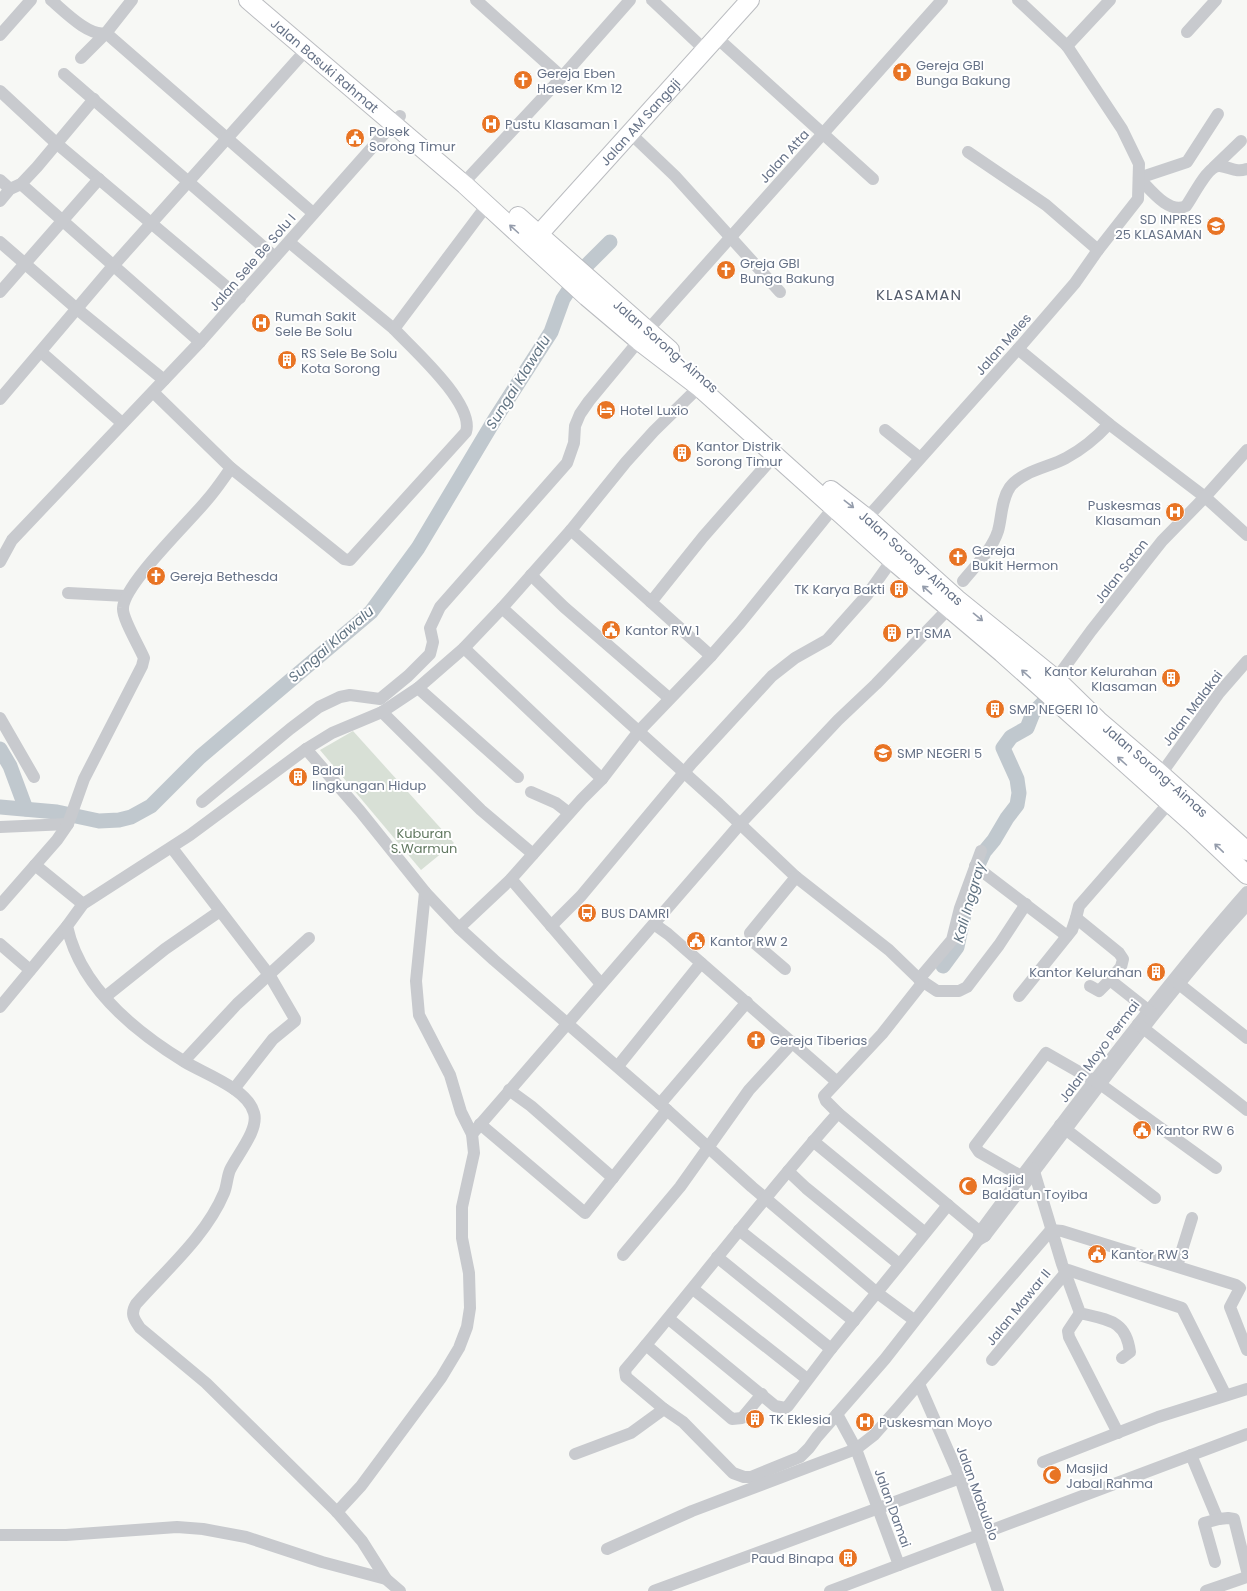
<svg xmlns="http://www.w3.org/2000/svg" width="1247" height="1591" font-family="Poppins,sans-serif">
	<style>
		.green { fill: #d8e0d6 }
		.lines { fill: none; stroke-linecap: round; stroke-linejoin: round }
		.river { stroke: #c0c8ce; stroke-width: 15 }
		.highway-casing { stroke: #babcc0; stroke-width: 20 }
		.minor { stroke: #c8cace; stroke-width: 12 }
		.highway { stroke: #fff; stroke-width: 18 }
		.oneway { stroke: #949cab }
		.labels { text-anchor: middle; stroke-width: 4; stroke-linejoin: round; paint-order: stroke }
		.poi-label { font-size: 13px; fill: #667287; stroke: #fff; text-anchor: start }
		.street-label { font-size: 13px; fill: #667287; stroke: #fff }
		.park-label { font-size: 13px; fill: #627961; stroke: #fff }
		.water-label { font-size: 14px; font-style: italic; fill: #627483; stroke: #fff }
		.quarter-label { font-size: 15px; letter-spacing: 1px; fill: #545d6c; stroke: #fff }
	</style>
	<rect width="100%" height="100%" fill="#f7f8f5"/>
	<!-- green -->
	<polygon class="green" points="353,731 454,843 421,870 320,750"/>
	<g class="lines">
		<!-- river -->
		<g class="river">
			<polyline points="0,749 10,766 26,809"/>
			<polyline points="0,807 57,812 99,821 119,820 131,817 151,806 200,757 371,612 418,548 495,419 551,332 563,299 582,270 610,242"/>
			<polyline points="977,867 984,852 994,840 1007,818 1017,805 1019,793 1017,779 1003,748 1011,737 1027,728 1033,713 1047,699"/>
			<polyline points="943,966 957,947 967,901"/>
		</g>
		<defs>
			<g id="highway">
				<path id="s1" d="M248,0L465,185L587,297L639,341L699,387L892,560L1002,653L1192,823L1247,875"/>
				<polyline points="518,216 670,350"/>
				<path id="s2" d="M531,243L750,0"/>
				<path id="s3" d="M831,490L867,518L957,599L1056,679L1098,720L1161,774L1247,851"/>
			</g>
		</defs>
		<!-- highway casing -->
		<use href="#highway" class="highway-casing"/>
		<!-- minor -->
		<g class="minor">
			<path d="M51,0C64,11 89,37 106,33L313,213"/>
			<polyline points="476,0 562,77"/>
			<polyline points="652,0 705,50"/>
			<polyline points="1187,32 1216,0"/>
			<polyline points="0,35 31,0"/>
			<polyline points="716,37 873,179"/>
			<polyline points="1067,46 1110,0"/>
			<polyline points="81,58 106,33 132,0"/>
			<polyline points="64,74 275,257"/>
			<polyline points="0,91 56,143 240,298"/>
			<polyline points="631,134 675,176 780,292"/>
			<polyline points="968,152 1046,205 1098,250"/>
			<polyline points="1214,167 1241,141"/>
			<polyline points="470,176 562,77 630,0"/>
			<path d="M1139,178C1150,189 1169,215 1186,206C1193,197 1208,164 1220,166C1230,167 1236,173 1247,169"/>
			<polyline points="1139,178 1187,162 1218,114"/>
			<polyline points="0,180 10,189"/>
			<polyline points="21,184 200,342"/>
			<polyline points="0,201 10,189 21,184 37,167 94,99"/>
			<polyline points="0,242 77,309 164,380"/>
			<polyline points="289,242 394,329 487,205"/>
			<polyline points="0,292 99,179"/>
			<polyline points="1018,349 1109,424 1205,497 1247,535"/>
			<polyline points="41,352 122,423"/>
			<path d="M154,393L231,468L344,559L350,560L466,432C475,404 413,349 394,329"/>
			<polyline points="0,399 113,266 306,50"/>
			<polyline points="885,430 920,458"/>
			<polyline points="867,518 1018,349 1075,283 1098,250 1138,199 1139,164 1122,129 1067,46 1018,0"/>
			<polyline points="571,530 651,602 703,537 775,455"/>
			<polyline points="0,562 12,540 200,342 400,116"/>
			<polyline points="531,575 564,607 669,698"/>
			<path d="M963,581C975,566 992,550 998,531C1002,517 1001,500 1010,487C1022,471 1050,467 1066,458C1083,449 1096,438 1109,424"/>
			<polyline points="68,593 126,596"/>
			<polyline points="651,602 711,656"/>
			<polyline points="502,608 719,804 796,877 889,950 919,979 937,991 959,991 967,987 999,945 1026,904"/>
			<polyline points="464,648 602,779"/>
			<polyline points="1056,679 1091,631 1162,541 1205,497 1247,450"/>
			<polyline points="418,688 518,777"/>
			<polyline points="382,712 481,810 533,854"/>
			<polyline points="0,718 34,777"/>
			<polyline points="306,749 360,811 425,892 416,981 419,1015 450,1075 461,1112 472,1134 474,1153 462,1207 462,1238 469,1273 470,1308 467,1327 459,1348 441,1378 361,1486 337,1512"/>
			<polyline points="1161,774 1219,693 1247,661"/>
			<polyline points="531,792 556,803 569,813"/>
			<polyline points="202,802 290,729 319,707 340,697 350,695 380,699 408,676 430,654 433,642 430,628 440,607 567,463 574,443 575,426 580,414 589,401 647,331 942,0"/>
			<polyline points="0,827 68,824"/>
			<polyline points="172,848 270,976 295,1019 295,1021 273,1039 234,1089"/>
			<polyline points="35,865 83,904"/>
			<polyline points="975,866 1067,936"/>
			<polyline points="511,879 601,984"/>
			<polyline points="425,892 459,928 494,960 667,1110 752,1187 876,1292 914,1320"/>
			<path d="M1247,892C1193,953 1143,1017 1094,1081C1056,1131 1017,1181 980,1232L978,1240L985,1236C1071,1125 1152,1009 1247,905"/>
			<path d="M0,905L57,840L68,824L84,779L142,666L144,658C139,646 122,618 123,608C124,584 190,521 207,500C216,490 223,479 231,468"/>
			<polyline points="1076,918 1079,906 1169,803"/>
			<polyline points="654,924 668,934 836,1081"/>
			<polyline points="551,926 581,896 692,763 772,676 795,658 827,640 867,595 892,560"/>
			<polyline points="459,928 511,879 582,799 602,779 639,731 711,656 740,623 834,507"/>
			<polyline points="0,944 30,970"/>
			<polyline points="785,969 752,941 750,933 796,877"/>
			<polyline points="919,979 952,940 960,908 981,851"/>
			<polyline points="923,982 882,1034 824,1096 826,1101 838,1113 985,1236"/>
			<polyline points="1179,984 1247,1038"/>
			<polyline points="1090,986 1099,991 1110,980"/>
			<polyline points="1019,996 1072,930 1076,918 1119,953 1123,959 1121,967 1110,980 1153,1014"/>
			<polyline points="105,997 165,949 220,911"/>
			<polyline points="0,1007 67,926"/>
			<polyline points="1138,1024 1247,1110"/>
			<polyline points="184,1061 237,1004 309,938"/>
			<polyline points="618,1066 701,963"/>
			<polyline points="509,1090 531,1106 613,1178"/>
			<polyline points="660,1104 747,1002"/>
			<polyline points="480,1124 585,1213 667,1110"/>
			<polyline points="1060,1125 1155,1198"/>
			<polyline points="472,1134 741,823 838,720 876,684 954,603"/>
			<polyline points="813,1141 925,1233"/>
			<path d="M1033,1168L1062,1264L1080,1313C1108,1320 1126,1320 1130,1352L1122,1358"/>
			<polyline points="788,1171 806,1188 899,1264"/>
			<polyline points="1021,1176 979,1152 975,1146 1046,1053 1100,1084 1216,1168"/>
			<polyline points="739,1230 854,1321"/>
			<polyline points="623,1255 680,1187 749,1090 793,1042"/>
			<polyline points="717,1257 831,1349"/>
			<polyline points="1177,1266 1192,1218"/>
			<polyline points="693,1289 807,1379"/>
			<polyline points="1080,1313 1068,1331 1069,1337 1118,1433"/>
			<polyline points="669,1319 775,1406 785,1408 788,1406 831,1349 948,1205"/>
			<polyline points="646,1345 732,1419 742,1418 762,1394"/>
			<polyline points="992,1360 1068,1270 1182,1308 1225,1394"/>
			<polyline points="919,1384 960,1478 998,1591"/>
			<path d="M664,1409L626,1377L625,1370C697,1285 764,1196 838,1113"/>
			<polyline points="837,1414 856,1449 899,1565 1247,1434"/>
			<polyline points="575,1454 631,1433 664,1409 683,1422 733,1473 744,1477 751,1477 800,1457 809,1448 817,1437 885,1359 978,1240"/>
			<polyline points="1191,1455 1216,1515 1219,1519 1228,1518 1234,1519 1247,1571"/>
			<polyline points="1043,1462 1158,1417 1247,1389"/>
			<polyline points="0,1535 66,1535 177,1527 203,1529 246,1537 322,1562 386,1579 400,1591"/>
			<polyline points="607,1549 692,1511 856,1449 874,1435 897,1409 1051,1230 1062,1231 1236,1285 1240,1288 1230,1307 1247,1350"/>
			<polyline points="1215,1562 1204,1523 1219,1519"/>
			<path d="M386,1579L362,1541L337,1512L206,1383L140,1328C134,1319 130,1314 136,1304C166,1270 206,1236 224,1193C227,1186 227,1177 230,1170C237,1155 259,1130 254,1113C248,1089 205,1074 185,1062C134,1031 80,987 67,926L83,904L190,835L306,749L332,733L382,712L418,688L464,648L502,608L571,530L626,462L654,431L699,387"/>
			<polyline points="654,1591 960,1478"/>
			<polyline points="830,1591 899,1565"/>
			<polyline points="1206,1591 1247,1577"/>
		</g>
		<!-- highway -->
		<use href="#highway" class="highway"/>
	</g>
	<!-- one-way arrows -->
	<defs><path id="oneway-shaft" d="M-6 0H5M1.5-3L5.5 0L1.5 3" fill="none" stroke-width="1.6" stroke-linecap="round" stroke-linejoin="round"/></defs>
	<g class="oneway">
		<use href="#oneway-shaft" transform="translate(514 229) rotate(-138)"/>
		<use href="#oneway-shaft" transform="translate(849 504) rotate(38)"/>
		<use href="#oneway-shaft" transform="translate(927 590) rotate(-139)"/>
		<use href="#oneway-shaft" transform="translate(978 617) rotate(39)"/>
		<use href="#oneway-shaft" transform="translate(1026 674) rotate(-138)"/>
		<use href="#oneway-shaft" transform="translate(1122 761) rotate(-138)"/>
		<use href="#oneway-shaft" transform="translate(1219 848) rotate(-136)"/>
	</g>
	<!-- icons -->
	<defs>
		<symbol id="church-disc" viewBox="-11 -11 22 22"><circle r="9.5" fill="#e87424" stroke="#fff"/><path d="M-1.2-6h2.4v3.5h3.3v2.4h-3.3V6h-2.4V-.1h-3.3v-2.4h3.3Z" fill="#fff"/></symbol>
		<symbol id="hospital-disc" viewBox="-11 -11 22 22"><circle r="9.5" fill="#e87424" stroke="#fff"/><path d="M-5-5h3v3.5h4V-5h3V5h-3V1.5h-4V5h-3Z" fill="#fff"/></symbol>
		<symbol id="civic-disc" viewBox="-11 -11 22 22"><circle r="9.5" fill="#e87424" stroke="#fff"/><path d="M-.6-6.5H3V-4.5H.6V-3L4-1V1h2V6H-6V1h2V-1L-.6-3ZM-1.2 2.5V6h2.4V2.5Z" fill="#fff"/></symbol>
		<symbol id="school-disc" viewBox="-11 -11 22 22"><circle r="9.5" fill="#e87424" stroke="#fff"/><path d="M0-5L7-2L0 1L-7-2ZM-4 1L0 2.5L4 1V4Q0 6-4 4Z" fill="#fff"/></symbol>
		<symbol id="building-disc" viewBox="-11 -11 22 22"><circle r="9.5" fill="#e87424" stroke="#fff"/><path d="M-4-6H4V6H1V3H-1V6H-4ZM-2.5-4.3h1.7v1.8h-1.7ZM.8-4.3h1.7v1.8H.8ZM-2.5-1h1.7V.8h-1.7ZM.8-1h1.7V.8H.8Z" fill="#fff"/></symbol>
		<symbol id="hotel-disc" viewBox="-11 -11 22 22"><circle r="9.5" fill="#e87424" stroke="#fff"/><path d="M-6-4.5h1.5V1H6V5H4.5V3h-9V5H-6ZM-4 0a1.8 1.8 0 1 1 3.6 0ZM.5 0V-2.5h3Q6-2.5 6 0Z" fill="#fff"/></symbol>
		<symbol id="bus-disc" viewBox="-11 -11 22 22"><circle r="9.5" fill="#e87424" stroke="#fff"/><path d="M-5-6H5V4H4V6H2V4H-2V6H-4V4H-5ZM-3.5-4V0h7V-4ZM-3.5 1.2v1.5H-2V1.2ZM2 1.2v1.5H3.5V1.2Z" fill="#fff"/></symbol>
		<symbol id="mosque-disc" viewBox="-11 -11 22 22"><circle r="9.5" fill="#e87424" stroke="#fff"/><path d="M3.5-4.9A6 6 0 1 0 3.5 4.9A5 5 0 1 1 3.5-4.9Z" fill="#fff"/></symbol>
	</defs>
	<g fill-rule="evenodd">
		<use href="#church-disc" x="891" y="61" width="22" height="22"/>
		<use href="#church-disc" x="512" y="69" width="22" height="22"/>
		<use href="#hospital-disc" x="480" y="113" width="22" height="22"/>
		<use href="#civic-disc" x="344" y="127" width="22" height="22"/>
		<use href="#school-disc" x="1205" y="215" width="22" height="22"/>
		<use href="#church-disc" x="715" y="259" width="22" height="22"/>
		<use href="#hospital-disc" x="250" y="312" width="22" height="22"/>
		<use href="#building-disc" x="276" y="349" width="22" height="22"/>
		<use href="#hotel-disc" x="595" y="399" width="22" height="22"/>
		<use href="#building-disc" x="671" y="442" width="22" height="22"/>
		<use href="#hospital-disc" x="1164" y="501" width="22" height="22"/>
		<use href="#church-disc" x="947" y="546" width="22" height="22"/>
		<use href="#church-disc" x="145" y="565" width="22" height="22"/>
		<use href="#building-disc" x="888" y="578" width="22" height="22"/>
		<use href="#civic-disc" x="600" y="619" width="22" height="22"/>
		<use href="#building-disc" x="881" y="622" width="22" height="22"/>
		<use href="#building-disc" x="1160" y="667" width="22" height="22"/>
		<use href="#building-disc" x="984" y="698" width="22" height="22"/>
		<use href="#school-disc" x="872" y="742" width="22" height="22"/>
		<use href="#building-disc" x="287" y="766" width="22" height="22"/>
		<use href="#bus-disc" x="576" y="902" width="22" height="22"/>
		<use href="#civic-disc" x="685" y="930" width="22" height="22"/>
		<use href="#building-disc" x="1145" y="961" width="22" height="22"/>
		<use href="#church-disc" x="745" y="1029" width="22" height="22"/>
		<use href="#civic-disc" x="1131" y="1119" width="22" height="22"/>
		<use href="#mosque-disc" x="957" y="1175" width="22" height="22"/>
		<use href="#civic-disc" x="1086" y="1243" width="22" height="22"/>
		<use href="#building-disc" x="744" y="1408" width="22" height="22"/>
		<use href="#hospital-disc" x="854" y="1411" width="22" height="22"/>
		<use href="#mosque-disc" x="1041" y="1464" width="22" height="22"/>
		<use href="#building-disc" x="837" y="1547" width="22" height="22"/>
	</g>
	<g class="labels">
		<!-- poi labels -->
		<g class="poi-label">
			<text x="916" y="70">Gereja GBI<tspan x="916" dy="15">Bunga Bakung</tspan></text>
			<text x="537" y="78">Gereja Eben<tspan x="537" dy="15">Haeser Km 12</tspan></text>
			<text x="505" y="129">Pustu Klasaman 1</text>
			<text x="369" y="136">Polsek<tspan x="369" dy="15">Sorong Timur</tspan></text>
			<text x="1202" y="224" text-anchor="end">SD INPRES<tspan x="1202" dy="15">25 KLASAMAN</tspan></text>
			<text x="740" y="268">Greja GBI<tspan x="740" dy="15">Bunga Bakung</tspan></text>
			<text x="275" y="321">Rumah Sakit<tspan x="275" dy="15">Sele Be Solu</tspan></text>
			<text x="301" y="358">RS Sele Be Solu<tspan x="301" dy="15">Kota Sorong</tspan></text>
			<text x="620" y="415">Hotel Luxio</text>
			<text x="696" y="451">Kantor Distrik<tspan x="696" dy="15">Sorong Timur</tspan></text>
			<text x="1161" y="510" text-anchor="end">Puskesmas<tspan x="1161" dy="15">Klasaman</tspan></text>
			<text x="972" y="555">Gereja<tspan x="972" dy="15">Bukit Hermon</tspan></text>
			<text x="170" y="581">Gereja Bethesda</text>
			<text x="885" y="594" text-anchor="end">TK Karya Bakti</text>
			<text x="625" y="635">Kantor RW 1</text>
			<text x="906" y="638">PT SMA</text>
			<text x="1157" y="676" text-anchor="end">Kantor Kelurahan<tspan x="1157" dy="15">Klasaman</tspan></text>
			<text x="1009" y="714">SMP NEGERI 10</text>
			<text x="897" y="758">SMP NEGERI 5</text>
			<text x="312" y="775">Balai<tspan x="312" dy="15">lingkungan Hidup</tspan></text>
			<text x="601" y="918">BUS DAMRI</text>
			<text x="710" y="946">Kantor RW 2</text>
			<text x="1142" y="977" text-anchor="end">Kantor Kelurahan</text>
			<text x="770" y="1045">Gereja Tiberias</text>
			<text x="1156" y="1135">Kantor RW 6</text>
			<text x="982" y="1184">Masjid<tspan x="982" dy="15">Baldatun Toyiba</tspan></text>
			<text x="1111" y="1259">Kantor RW 3</text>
			<text x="769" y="1424">TK Eklesia</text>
			<text x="879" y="1427">Puskesman Moyo</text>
			<text x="1066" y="1473">Masjid<tspan x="1066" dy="15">Jabal Rahma</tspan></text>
			<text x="834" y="1563" text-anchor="end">Paud Binapa</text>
		</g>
		<!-- street labels -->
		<g class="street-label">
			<text dy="5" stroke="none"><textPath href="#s1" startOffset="101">Jalan Basuki Rahmat</textPath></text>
			<text dy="5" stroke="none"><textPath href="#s2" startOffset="163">Jalan AM Sangaji</textPath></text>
			<text transform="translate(784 156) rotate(-48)" y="5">Jalan Atta</text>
			<text transform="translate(252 262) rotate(-49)" y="5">Jalan Sele Be Solu I</text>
			<text transform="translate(1003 344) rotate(-49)" y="5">Jalan Meles</text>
			<text transform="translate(666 346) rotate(41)" y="5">Jalan Sorong-Aimas</text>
			<text dy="5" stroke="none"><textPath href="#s3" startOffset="105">Jalan Sorong-Aimas</textPath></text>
			<text transform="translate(1121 571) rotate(-52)" y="5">Jalan Saton</text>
			<text transform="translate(1192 708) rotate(-53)" y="5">Jalan Malakai</text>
			<text dy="5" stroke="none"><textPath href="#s3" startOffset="429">Jalan Sorong-Aimas</textPath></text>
			<text transform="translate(1099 1051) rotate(-53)" y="5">Jalan Moyo Permai</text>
			<text transform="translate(1018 1307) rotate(-51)" y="5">Jalan Mawar II</text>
			<text transform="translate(978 1493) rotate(70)" y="5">Jalan Mabulolo</text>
			<text transform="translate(893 1508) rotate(70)" y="5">Jalan Damai</text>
		</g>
		<!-- park labels -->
		<g class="park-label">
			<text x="424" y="838">Kuburan<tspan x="424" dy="15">S.Warmun</tspan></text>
		</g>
		<!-- water labels -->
		<g class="water-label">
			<text transform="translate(518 382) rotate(-58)" y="5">Sungai Klawalu</text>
			<text transform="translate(331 644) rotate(-41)" y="5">Sungai Klawalu</text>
			<text transform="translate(969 902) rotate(-74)" y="5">Kali Inggray</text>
		</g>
		<!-- quarter labels -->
		<g class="quarter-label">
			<text x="919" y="300">KLASAMAN</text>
		</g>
	</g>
</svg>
